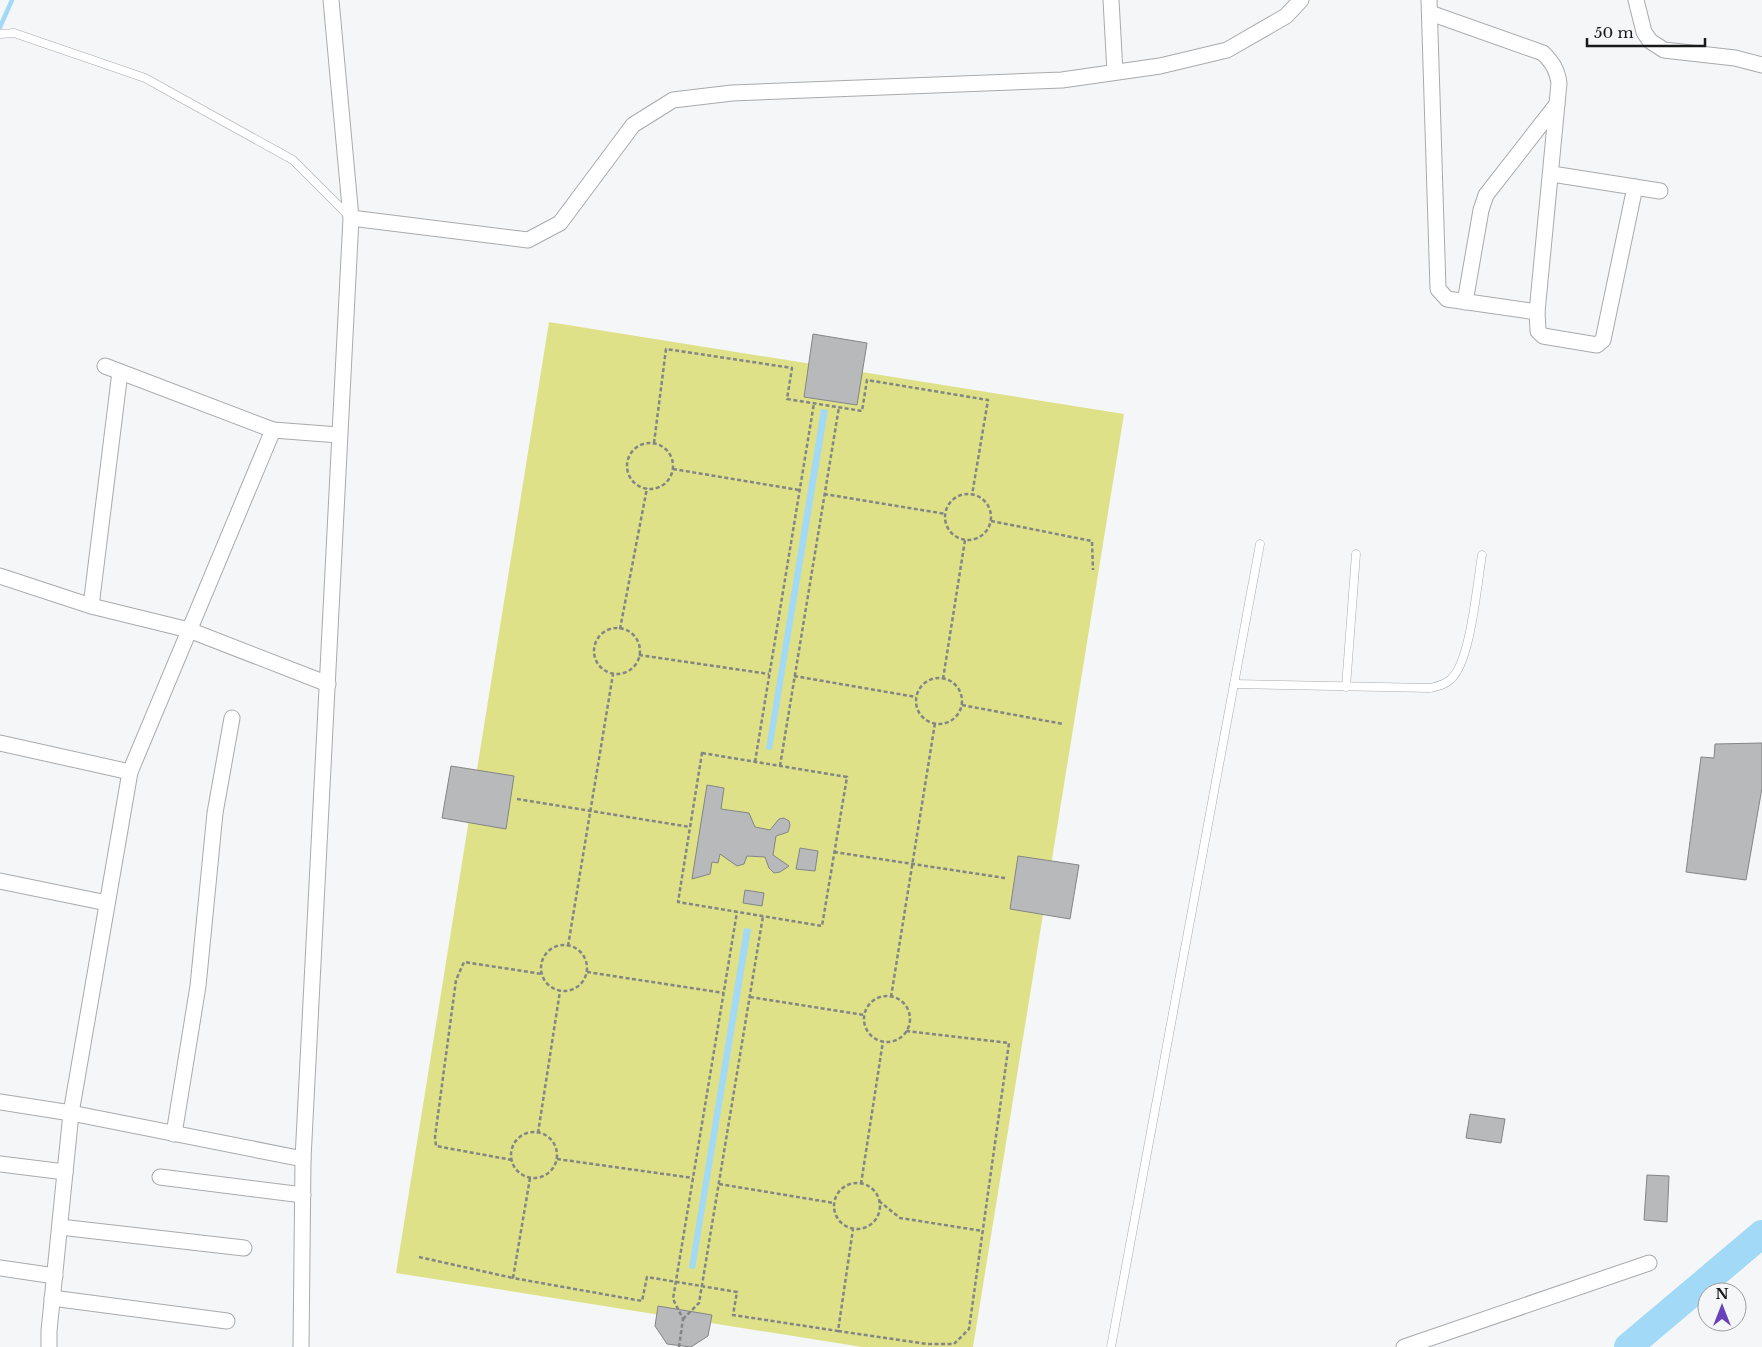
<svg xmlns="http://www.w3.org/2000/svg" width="1762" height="1347" font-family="'Libre Baskerville',serif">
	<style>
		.green { fill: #dee188 }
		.water { fill: #a2d9f6 }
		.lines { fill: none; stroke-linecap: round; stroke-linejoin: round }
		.stream { stroke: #a2d9f6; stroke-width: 4.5 }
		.river { stroke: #a2d9f6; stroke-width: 28 }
		.building { fill: #b8b9ba; stroke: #838586 }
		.service-casing { stroke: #a9aaac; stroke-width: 9 }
		.minor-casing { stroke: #a9aaac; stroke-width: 17 }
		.path { stroke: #848586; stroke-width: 2.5; stroke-dasharray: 4 2.5; stroke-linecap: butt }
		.service { stroke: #fff; stroke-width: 8 }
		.minor { stroke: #fff; stroke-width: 15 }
	</style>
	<rect width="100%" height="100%" fill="#f5f6f8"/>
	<!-- green -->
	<polygon class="green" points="549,322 1124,414 973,1347 862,1347 396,1273"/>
	<!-- water -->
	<g class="water">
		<polygon points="821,409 828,410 772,750 766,749"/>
		<polygon points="744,928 751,929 695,1269 689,1268"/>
	</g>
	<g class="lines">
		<!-- stream -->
		<polyline class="stream" points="0,27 12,0"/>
		<!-- river -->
		<polyline class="river" points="1628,1347 1762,1234"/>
	</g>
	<!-- building -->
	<g class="building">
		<polygon points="813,334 867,343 857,405 804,397"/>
		<polygon points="1762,743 1762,788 1746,880 1686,872 1701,757 1714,758 1715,744"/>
		<polygon points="451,766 514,776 506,829 442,818"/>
		<polygon points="707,785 724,788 721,809 749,813 755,827 770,830 779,819 784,818 789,821 790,825 788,832 776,836 773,855 789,866 780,872 774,873 769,868 765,857 747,856 744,864 737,866 720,854 718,863 712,862 710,874 692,879"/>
		<polygon points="800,848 818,851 815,871 796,869"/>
		<polygon points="1018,856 1079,865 1070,919 1010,909"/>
		<polygon points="745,890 764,893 762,906 743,903"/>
		<polygon points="1470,1114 1505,1119 1501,1143 1466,1138"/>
		<polygon points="1647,1175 1669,1176 1667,1222 1644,1220"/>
		<polygon points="658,1306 712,1315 708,1336 691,1347 667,1344 655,1326"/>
	</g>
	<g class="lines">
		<defs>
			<g id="service">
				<polyline points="0,34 14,33 145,78 293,160 349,216"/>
				<path d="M1234,684L1430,688C1438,686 1445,685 1451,679C1471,661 1477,583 1482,555"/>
				<polyline points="1346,687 1356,554"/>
				<polyline points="1111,1347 1260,544"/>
			</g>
			<g id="minor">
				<polyline points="1111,0 1115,72"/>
				<polyline points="1429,0 1438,289 1447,299 1537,312"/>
				<polyline points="1636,0 1644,32 1650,41 1664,50 1735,58 1762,65"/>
				<path d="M1430,13L1543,53C1553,63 1557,70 1559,83L1537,312L1538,331L1543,336L1597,345L1603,340L1635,187"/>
				<polyline points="1552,174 1660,191"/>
				<polyline points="351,218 528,240 560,223 633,125 673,100 732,93 1062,80 1160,66 1227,50 1286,16 1301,0"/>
				<polyline points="1465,302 1481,210 1486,195 1557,104"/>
				<polyline points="105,366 273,430"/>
				<polyline points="0,576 91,606 189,630 328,684"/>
				<polyline points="91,606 120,372"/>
				<polyline points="0,743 130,772"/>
				<polyline points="0,881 107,903"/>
				<polyline points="0,1102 71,1113 303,1159"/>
				<polyline points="174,1134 198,986 215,813 232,718"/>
				<polyline points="0,1164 65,1172"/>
				<polyline points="160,1177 303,1195"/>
				<polyline points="60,1227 244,1248"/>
				<polyline points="0,1268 55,1276"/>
				<polyline points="52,1298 227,1321"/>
				<polyline points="49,1347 49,1331 71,1113 130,772 273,430 339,435"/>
				<polyline points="301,1347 303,1159 351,218 331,0"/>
				<polyline points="1404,1347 1649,1263"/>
			</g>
		</defs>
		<!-- service casing -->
		<use href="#service" class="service-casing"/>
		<!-- minor casing -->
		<use href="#minor" class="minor-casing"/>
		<!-- path -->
		<g class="path">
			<polyline points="654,443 666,349 792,368 787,399 862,411 867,380 988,400 972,495"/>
			<circle cx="650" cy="466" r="23"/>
			<polyline points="673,469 799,490"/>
			<polyline points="824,494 946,514"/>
			<circle cx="968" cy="517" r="23"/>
			<polyline points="991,521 1092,541 1093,570"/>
			<circle cx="617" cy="651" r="23"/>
			<polyline points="620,629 647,488"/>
			<polyline points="639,655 769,674"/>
			<polyline points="794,676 916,697"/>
			<circle cx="939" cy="701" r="23"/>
			<polyline points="943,679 965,540"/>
			<polyline points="962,705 1063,724"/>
			<polygon points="702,753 847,777 822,926 678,902"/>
			<polyline points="755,762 814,403"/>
			<polyline points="780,766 839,407"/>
			<polyline points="517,799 690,827"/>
			<polyline points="834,852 1005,878"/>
			<circle cx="564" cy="968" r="23"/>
			<polyline points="568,946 613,674"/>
			<polyline points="587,972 724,993"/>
			<circle cx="887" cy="1019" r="23"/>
			<polyline points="750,997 864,1015"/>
			<polyline points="891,997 935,723"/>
			<circle cx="534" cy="1155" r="23"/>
			<polyline points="538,1133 560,991"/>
			<polyline points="557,1159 693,1178"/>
			<polyline points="512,1160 436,1146 435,1137 456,980 464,962 542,974"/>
			<polyline points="530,1178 513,1278 642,1301 647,1277 737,1292 733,1315 838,1331 853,1229"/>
			<circle cx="857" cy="1206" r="23"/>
			<polyline points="719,1184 834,1203"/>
			<polyline points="861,1184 883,1041"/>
			<polyline points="879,1201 900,1218 983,1231"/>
			<polyline points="419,1257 513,1278"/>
			<polyline points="683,1319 699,1303 763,916"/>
			<polyline points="838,1331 927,1344 954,1344 969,1329 1009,1043 906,1031"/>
			<polyline points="679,1347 683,1319 673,1299 737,912"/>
		</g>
		<!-- service -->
		<use href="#service" class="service"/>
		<!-- minor -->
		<use href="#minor" class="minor"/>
	</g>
	<!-- north arrow -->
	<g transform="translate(1722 1307)"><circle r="24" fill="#f5f6f8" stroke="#9d9e9f"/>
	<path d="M0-4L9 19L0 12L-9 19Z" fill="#6842ba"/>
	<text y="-8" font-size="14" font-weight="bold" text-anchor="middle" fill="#191a1a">N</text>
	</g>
	<!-- scale -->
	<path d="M1587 38v8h118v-8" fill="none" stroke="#191a1a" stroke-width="2.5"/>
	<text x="1594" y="38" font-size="15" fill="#191a1a" stroke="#f5f6f8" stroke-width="4" paint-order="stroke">50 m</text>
</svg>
